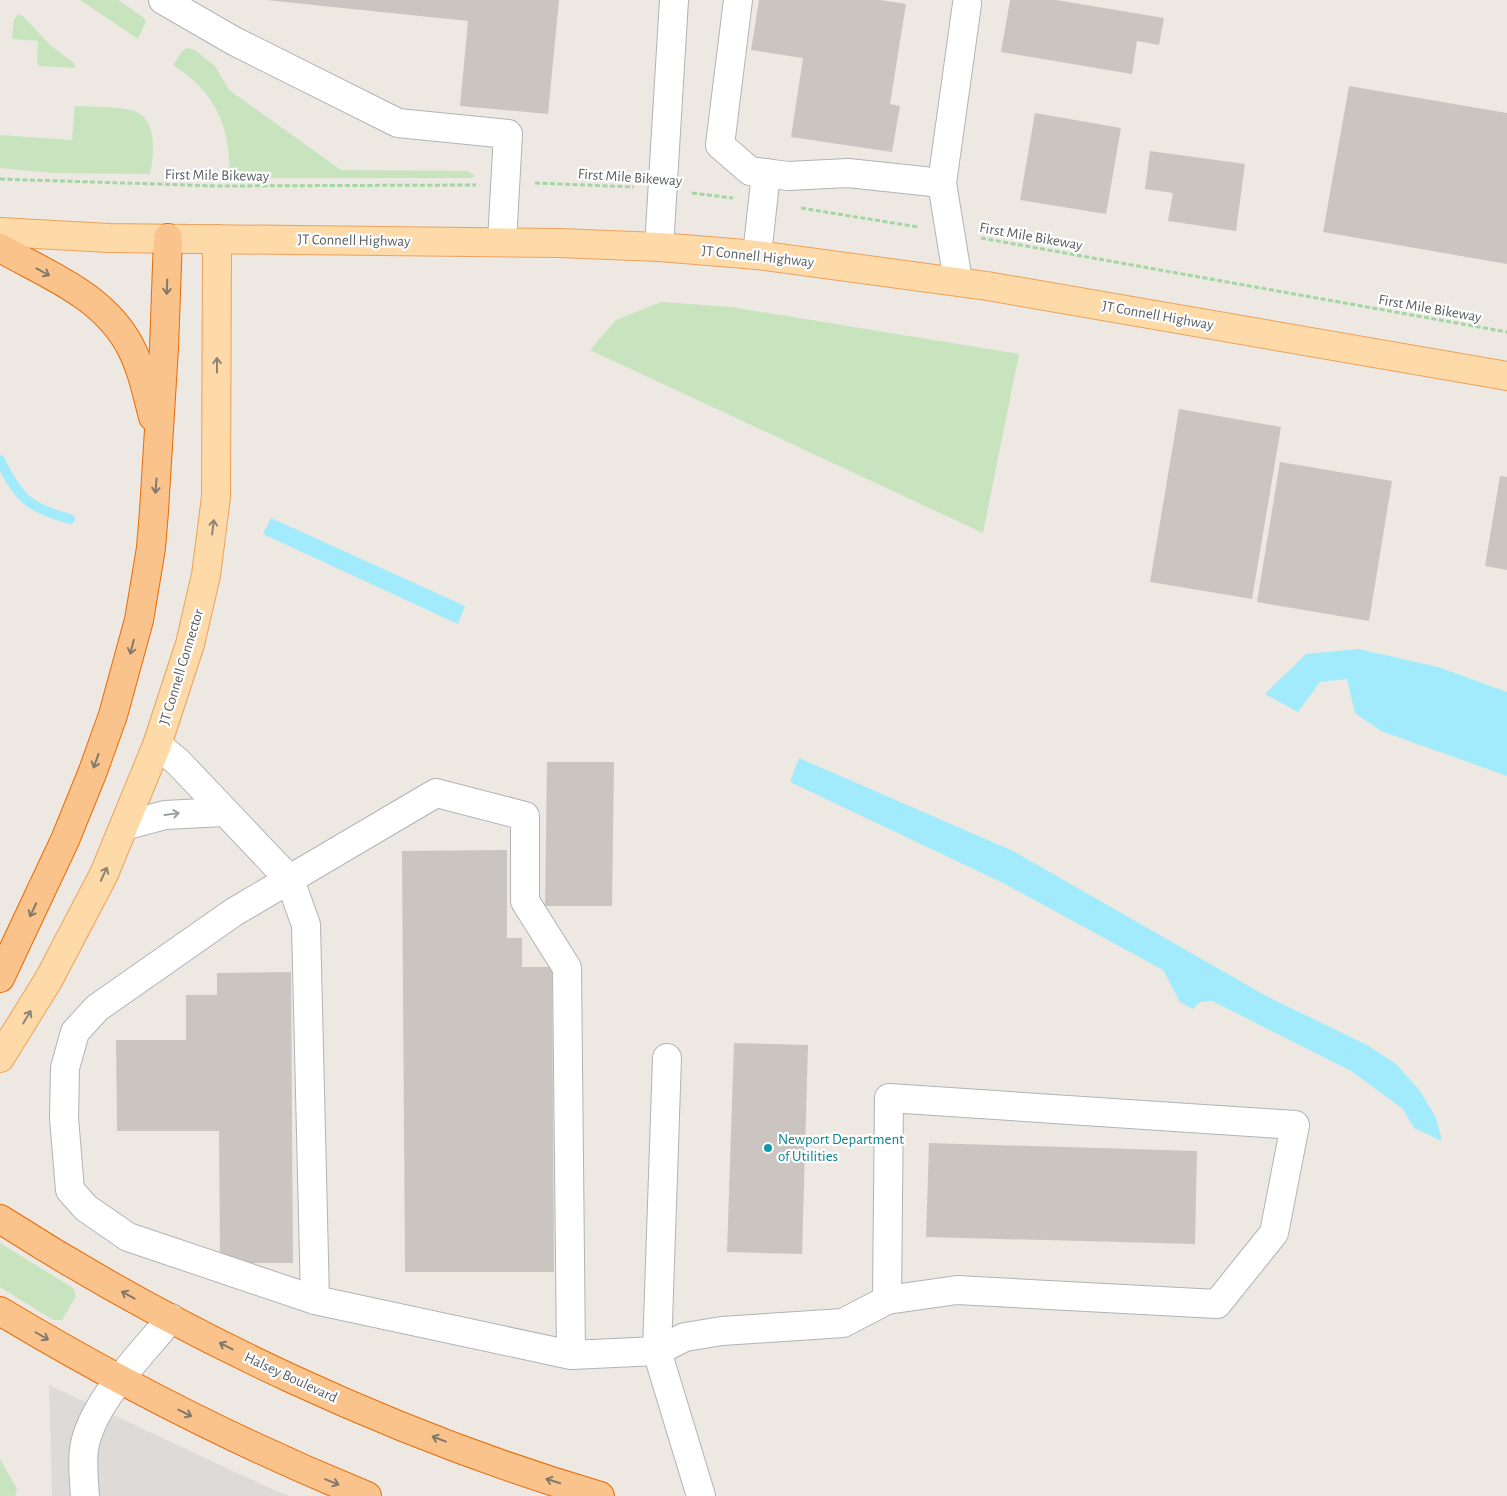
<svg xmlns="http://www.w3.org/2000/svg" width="1507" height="1496" font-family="'Alegreya Sans',sans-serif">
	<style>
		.industrial { fill: #dedad7 }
		.green { fill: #c8e4bf }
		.water { fill: #a2ebfc }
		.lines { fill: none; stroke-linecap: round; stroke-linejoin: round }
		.stream { stroke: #a2ebfc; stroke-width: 10 }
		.building { fill: #cac5c1 }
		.minor-casing { stroke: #b0b4b7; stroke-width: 30 }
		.major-casing { stroke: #eda15b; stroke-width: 30 }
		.highway-casing { stroke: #e96b06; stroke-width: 30 }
		.path { stroke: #a2d6a3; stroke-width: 3; stroke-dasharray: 5 2.5; stroke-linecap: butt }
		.minor { stroke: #fff; stroke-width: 28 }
		.major { stroke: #fddaa7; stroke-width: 28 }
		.highway { stroke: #fac38c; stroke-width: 28 }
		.oneway { stroke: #82796d }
		.oneway2 { stroke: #8b8577 }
		.oneway3 { stroke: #9ca0a1 }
		.culture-dot { fill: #0f9aa8; stroke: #fff; stroke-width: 2 }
		.labels { text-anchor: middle; stroke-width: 4.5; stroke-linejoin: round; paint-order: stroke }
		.street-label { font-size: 15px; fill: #5a6063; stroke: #fff }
		.culture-label { font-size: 15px; fill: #0d838f; stroke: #fff; text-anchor: start }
	</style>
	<rect width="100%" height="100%" fill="#ede8e2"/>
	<!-- industrial -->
	<polygon class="industrial" points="49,1385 265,1486 289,1496 52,1496"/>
	<!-- green -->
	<g class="green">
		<polygon points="80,0 118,0 143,17 146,21 138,39"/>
		<polygon points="18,14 23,16 51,46 74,63 75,68 39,66 37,62 38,41 12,39 14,19"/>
		<path d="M187,48L195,50L215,66L229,90L341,170L468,171L475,176L471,178H230C230,126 217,94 173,65L182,51Z"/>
		<path d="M75,106C91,107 118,106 134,111C158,119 154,156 150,174L52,173L0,168V135L72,140Z"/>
		<polygon points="661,302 731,307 1019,354 983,533 590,350 616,320"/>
		<polygon points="0,1243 73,1288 76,1296 62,1320 53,1320 0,1287"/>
		<polygon points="0,1459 17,1489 15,1496 0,1496"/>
	</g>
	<!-- water -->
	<g class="water">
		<polygon points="271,518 465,606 458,624 263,534"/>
		<polygon points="1358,649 1438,667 1507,692 1507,776 1381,731 1355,713 1347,679 1320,682 1298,712 1265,694 1306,654"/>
		<polygon points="799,758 1013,851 1268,997 1367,1045 1396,1064 1420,1091 1436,1118 1442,1141 1414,1128 1403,1109 1351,1071 1212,1001 1200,1002 1193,1009 1180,1002 1163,970 1003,883 790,782"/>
	</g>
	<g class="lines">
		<!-- stream -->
		<path class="stream" d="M0,460C19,499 29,508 70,519"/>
	</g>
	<!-- building -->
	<g class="building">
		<polygon points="266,0 559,0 548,114 460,106 468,21"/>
		<polygon points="759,0 880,0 906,4 890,104 900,106 892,152 791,137 803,58 751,50"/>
		<polygon points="1010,0 1056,0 1164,18 1159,45 1137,41 1132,74 1001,52"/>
		<polygon points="1349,86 1507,113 1507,264 1323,232"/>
		<polygon points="1035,113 1121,128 1106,214 1020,200"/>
		<polygon points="1150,151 1245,164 1236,231 1168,221 1173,193 1145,189"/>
		<polygon points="1179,409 1281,427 1252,599 1150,582"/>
		<polygon points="1280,462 1392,481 1369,621 1257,602"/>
		<polygon points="1500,476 1507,477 1507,570 1485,566"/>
		<polygon points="547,762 614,762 612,906 545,906"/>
		<polygon points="507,850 507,938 522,938 522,967 552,967 554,1272 405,1272 402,851"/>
		<polygon points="291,972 293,1263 220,1263 219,1131 117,1131 116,1040 186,1040 186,995 217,995 217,973"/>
		<polygon points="734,1043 808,1045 802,1254 727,1252"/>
		<polygon points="929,1143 1197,1151 1195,1244 926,1237"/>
	</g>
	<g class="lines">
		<defs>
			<g id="minor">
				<polyline points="163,0 234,41 398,123 508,134 502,242"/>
				<polyline points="738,0 720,145 750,171 788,176 848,173 942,183 967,4"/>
				<polyline points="942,183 958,281"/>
				<polyline points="659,247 674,0"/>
				<polyline points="757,255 766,173"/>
				<polyline points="157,745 178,762 290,880 306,925 315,1300"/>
				<polyline points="124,826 165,815 223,812"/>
				<polyline points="667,1058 657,1351 701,1496"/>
				<polyline points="571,1355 567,968 525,901 525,816 436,793 234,912 97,1008 75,1032 65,1068 64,1118 70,1190 86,1208 128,1237 315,1300 571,1355 657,1351 685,1337 722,1331 843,1323 887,1300 957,1290 1217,1304 1274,1233 1295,1125 889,1098 887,1300"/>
				<path d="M85,1496C84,1481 82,1464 84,1449C91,1403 142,1354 171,1318"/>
			</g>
			<g id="major">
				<polyline points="0,232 109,238 559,243 659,247 757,255 987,286 1507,376"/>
				<polyline points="0,1058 49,979 104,874 157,745 190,644 206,575 216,497 217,239"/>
			</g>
			<g id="highway">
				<path d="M0,248C48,275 105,296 131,348C142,369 147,394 153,417"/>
				<polyline points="0,978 65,840 93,771 113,715 139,620 151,548 154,511 164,348 168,238"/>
				<path d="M0,1219C181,1335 393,1435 600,1496"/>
				<path d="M0,1311C118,1382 240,1444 367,1496"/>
			</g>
		</defs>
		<!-- minor casing -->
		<use href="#minor" class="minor-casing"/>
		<!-- major casing -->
		<use href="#major" class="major-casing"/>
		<!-- highway casing -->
		<use href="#highway" class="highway-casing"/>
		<!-- path -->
		<g class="path">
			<polyline points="0,179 216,186 476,185"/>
			<polyline points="535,183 634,187"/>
			<polyline points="692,193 733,198"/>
			<polyline points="801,208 918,227"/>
			<polyline points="981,238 1507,332"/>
		</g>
		<!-- minor -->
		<use href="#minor" class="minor"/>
		<!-- major -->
		<use href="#major" class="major"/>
		<!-- highway -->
		<use href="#highway" class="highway"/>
	</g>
	<!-- one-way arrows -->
	<defs><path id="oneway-shaft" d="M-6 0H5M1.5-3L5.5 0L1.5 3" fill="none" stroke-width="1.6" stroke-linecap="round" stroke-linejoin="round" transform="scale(1.25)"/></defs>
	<g class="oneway">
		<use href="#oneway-shaft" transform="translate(43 272) rotate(29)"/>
		<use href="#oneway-shaft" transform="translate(167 287) rotate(92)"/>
		<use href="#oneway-shaft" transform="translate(156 486) rotate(94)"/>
		<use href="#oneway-shaft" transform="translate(132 647) rotate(104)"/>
		<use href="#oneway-shaft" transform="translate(96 761) rotate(110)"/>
		<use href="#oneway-shaft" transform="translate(33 910) rotate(115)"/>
		<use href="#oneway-shaft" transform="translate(128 1295) rotate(-151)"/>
		<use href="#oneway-shaft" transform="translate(42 1336) rotate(30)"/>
		<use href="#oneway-shaft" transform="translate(226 1346) rotate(-153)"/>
		<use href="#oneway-shaft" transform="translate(185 1413) rotate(27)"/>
		<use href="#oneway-shaft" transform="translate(439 1439) rotate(-159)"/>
		<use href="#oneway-shaft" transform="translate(553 1481) rotate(-162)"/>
		<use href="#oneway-shaft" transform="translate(332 1482) rotate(22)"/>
	</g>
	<g class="oneway2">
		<use href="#oneway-shaft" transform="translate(217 365) rotate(-90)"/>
		<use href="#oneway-shaft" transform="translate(213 527) rotate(-83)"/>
		<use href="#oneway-shaft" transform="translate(104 874) rotate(-65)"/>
		<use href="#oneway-shaft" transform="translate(27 1017) rotate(-59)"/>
	</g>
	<use class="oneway3" href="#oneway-shaft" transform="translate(172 814) rotate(-8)"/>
	<!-- markers -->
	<circle class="culture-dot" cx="768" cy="1148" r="5"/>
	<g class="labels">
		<!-- street labels -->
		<g class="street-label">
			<text transform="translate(217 175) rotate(1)" y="5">First Mile Bikeway</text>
			<text transform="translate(630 177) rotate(4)" y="5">First Mile Bikeway</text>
			<text transform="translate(1031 236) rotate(10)" y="5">First Mile Bikeway</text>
			<text transform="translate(354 240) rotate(1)" y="5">JT Connell Highway</text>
			<text transform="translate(758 256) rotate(6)" y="5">JT Connell Highway</text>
			<text transform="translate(1430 308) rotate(10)" y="5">First Mile Bikeway</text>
			<text transform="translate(1158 315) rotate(10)" y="5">JT Connell Highway</text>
			<text transform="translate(181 667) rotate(-73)" y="5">JT Connell Connector</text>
			<text transform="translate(291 1377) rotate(25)" y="5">Halsey Boulevard</text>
		</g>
		<!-- culture labels -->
		<g class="culture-label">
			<text x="778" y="1144">Newport Department<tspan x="778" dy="17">of Utilities</tspan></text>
		</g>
	</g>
</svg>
